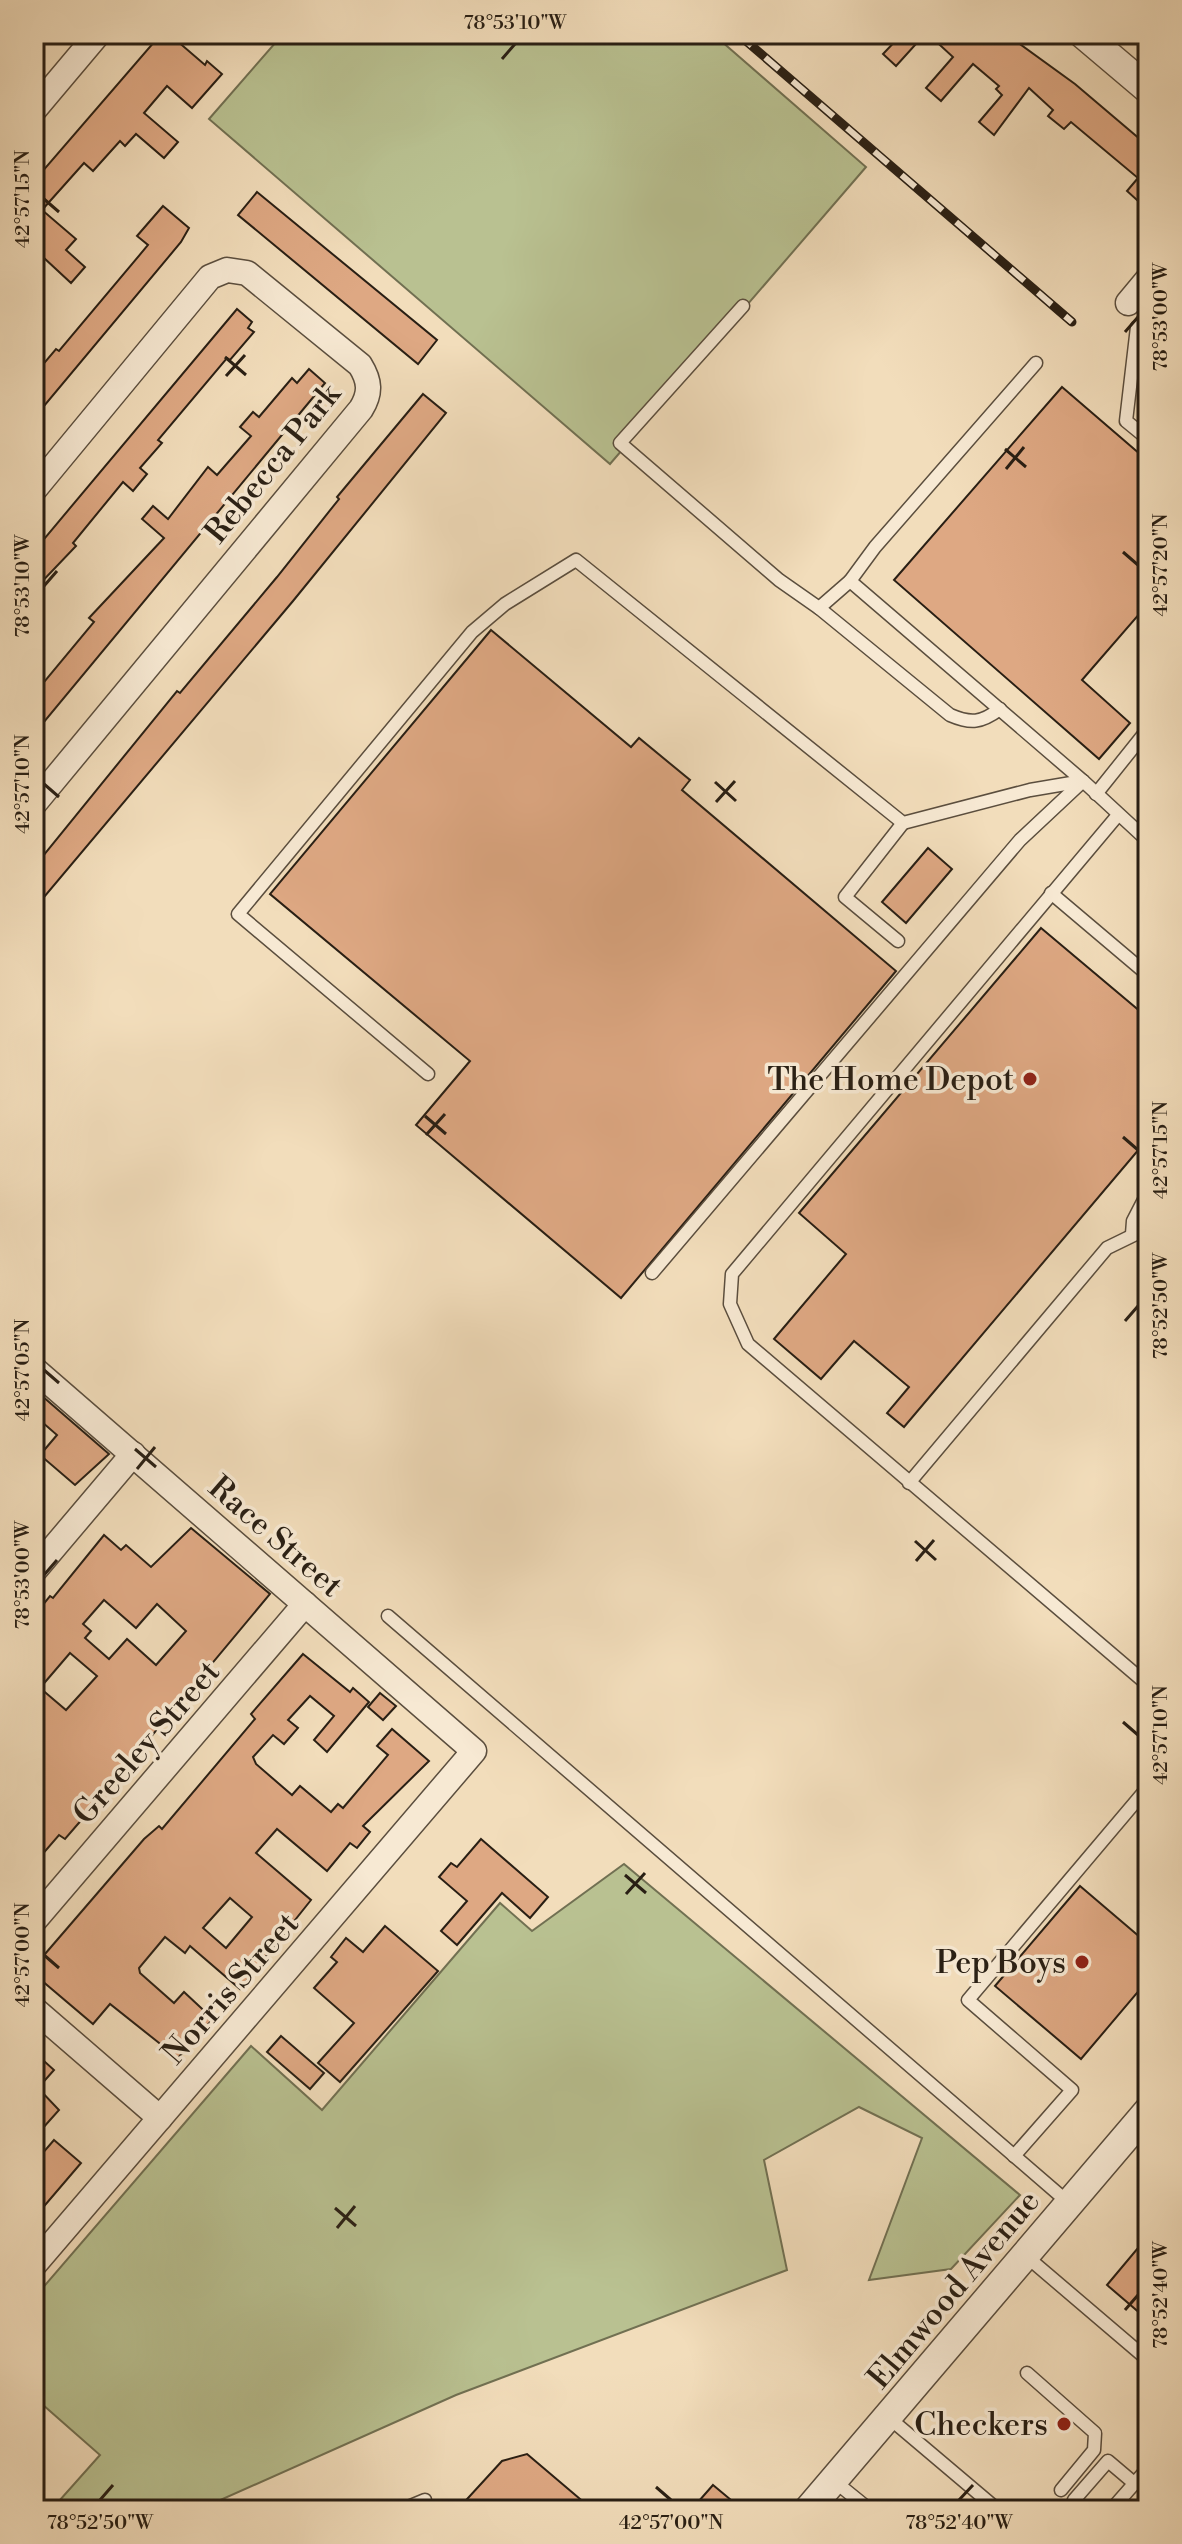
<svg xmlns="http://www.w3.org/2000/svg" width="1182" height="2544" font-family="'Libre Bodoni',serif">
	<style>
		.green { fill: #b9c191; stroke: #717052; stroke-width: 2 }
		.building { fill: #dea883; stroke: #291f14; stroke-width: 2; fill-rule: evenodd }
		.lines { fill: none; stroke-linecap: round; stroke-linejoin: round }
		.service-casing { stroke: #5b4e3e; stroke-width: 15 }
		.minor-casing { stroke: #5b4e3e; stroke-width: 27 }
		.tertiary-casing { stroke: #5b4e3e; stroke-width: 31 }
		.service { stroke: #f7e9d3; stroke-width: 12 }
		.minor { stroke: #f7e9d3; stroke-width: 24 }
		.tertiary { stroke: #f7e9d3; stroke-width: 28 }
		.rail-casing { stroke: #291f14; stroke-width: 9 }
		.rail { stroke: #f7e9d3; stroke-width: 6; stroke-dasharray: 18; stroke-linecap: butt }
		.ticks { fill: none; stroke: #291f14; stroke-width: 3 }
		.poi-dot { fill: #8f2418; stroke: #f7e9d3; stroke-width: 3 }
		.labels { text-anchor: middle; stroke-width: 7; stroke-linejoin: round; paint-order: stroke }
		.street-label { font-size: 32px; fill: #291f14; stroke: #f7e9d3 }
		.poi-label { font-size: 32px; fill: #291f14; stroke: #f7e9d3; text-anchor: end }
		.neatline { fill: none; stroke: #291f14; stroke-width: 3 }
		.ticks-label { font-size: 20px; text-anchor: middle; fill: #291f14 }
	</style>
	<rect width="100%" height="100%" fill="#f2ddbb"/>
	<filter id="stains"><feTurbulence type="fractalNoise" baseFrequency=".0025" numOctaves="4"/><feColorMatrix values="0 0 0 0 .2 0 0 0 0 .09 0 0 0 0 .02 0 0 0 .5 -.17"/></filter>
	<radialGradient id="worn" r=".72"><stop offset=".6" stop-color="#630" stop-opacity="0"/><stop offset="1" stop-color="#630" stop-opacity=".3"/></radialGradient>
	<!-- green -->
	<g class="green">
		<polygon points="283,34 713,34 866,167 610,464 209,119"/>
		<polygon points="624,1864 1020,2195 951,2269 869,2280 922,2138 859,2107 764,2160 787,2270 456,2395 198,2510 51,2510 100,2455 34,2397 34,2298 251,2046 322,2110 500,1903 532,1931"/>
	</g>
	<!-- building -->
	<g class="building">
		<polygon points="161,34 169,34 205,65 207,61 222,74 192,108 167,86 144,113 178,142 164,158 136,134 125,146 120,141 93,171 84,163 42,210 76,239 66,250 85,267 71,283 44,258 34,269 34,181"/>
		<polygon points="902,34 925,34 896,66 883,54"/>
		<polygon points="928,34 1006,34 1075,84 1148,146 1148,210 1127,191 1138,178 1071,122 1064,129 1048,116 1053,110 1029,88 994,135 979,122 1002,95 996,89 999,86 973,64 941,101 926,88 953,57"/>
		<polygon points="257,192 437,340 418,364 238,215"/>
		<polygon points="163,206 189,228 181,242 34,418 34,375 56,349 59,351 148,245 137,236"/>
		<polygon points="237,309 252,322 248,328 254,332 230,360 227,358 158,440 162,443 140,468 147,474 133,491 123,482 73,543 76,546 34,590 34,551"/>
		<polygon points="309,369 325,383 34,734 34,694 94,622 89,618 164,538 142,519 153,506 168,519 208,467 217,475 251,436 240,427 253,412 259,417 292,378 297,383"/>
		<polygon points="1062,387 1148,461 1148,604 1082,680 1130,723 1099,759 894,580"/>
		<polygon points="423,394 446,413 293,601 34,909 34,867 177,691 180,693 277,577 339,499 337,497"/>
		<polygon points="491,630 631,747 639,738 690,780 682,790 896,971 621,1298 416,1125 470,1061 270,894"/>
		<polygon points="928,848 952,869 906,923 882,902"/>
		<polygon points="1041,928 1148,1018 1148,1155 1140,1148 904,1427 887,1413 909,1387 854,1341 821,1379 774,1339 846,1254 799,1213"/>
		<polygon points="34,1389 109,1454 75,1485 40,1455 57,1435 34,1415"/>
		<path d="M191,1528L270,1594L84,1817L65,1839L59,1835L34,1864V1626L42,1617L37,1612L50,1596L53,1598L104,1535L121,1550L126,1545L151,1567ZM104,1600L136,1628L157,1604L186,1631L156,1665L127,1639L109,1659L85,1638L91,1631L83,1624ZM70,1653L97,1676L66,1710L40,1688Z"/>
		<path d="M303,1654L350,1692L353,1688L369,1702L327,1752L314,1740L334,1716L310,1696L288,1720L298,1728L284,1744L273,1735L253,1757L256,1764L292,1795L300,1786L331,1812L338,1804L343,1808L388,1755L377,1746L392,1729L429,1761L363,1826L370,1832L357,1848L350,1843L327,1871L277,1829L256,1853L311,1900L240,1989L190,1946L185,1953L165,1937L139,1968L140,1973L174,2003L184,1992L213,2019L178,2058L110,2004L93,2024L34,1974V1945L45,1954L144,1839L159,1826L162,1829L255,1719L251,1714ZM230,1898L252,1917L226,1948L203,1928Z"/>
		<polygon points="380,1693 396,1706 383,1720 368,1707"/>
		<polygon points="481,1839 548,1897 530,1918 502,1893 457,1945 441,1931 467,1901 439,1877 451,1863 457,1867"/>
		<polygon points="1080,1886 1148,1944 1148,1980 1081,2059 995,1986"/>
		<polygon points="385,1926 438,1971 340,2082 318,2063 354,2023 314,1988 337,1962 331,1957 346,1938 363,1952"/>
		<polygon points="281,2036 324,2073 310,2089 267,2052"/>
		<polygon points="34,2052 54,2070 38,2088 59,2110 42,2129 34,2122"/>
		<polygon points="54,2140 81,2163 34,2218 34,2163"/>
		<polygon points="1148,2236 1148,2320 1107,2285"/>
		<polygon points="527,2454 593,2510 457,2510 502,2461"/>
		<polygon points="713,2485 743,2510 691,2510"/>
	</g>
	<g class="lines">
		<defs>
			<g id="service">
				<polyline points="743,306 620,443 779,580 819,608 850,581"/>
				<polyline points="1148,337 1137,327 1126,421 1148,439"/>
				<path d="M819,608L950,715C971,724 981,723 1000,709"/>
				<polyline points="1096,794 1148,729"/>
				<polyline points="1118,815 732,1274 730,1304 748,1344 1148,1685"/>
				<polyline points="1051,893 1148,975"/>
				<polyline points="898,941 845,897 903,823"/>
				<polyline points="428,1074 238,914 472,632 505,604 576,560 903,823 1030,790 1083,781 1148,841"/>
				<polyline points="1132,1234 1133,1221 1148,1192"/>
				<polyline points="652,1273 1020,840 1083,781 850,581 875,547 1036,363"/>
				<polyline points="909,1483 1107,1248 1148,1228"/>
				<polyline points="388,1616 1070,2204"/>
				<polyline points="1014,2156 1072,2090 968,2000 1148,1787"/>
				<polyline points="1026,2256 1148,2360"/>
				<polyline points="1027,2373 1095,2433 1094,2450 1061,2490"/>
				<polyline points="888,2417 998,2510"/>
				<polyline points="833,2480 870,2510"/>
				<polyline points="1074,2500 1108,2461 1134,2483"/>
				<polyline points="401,2510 425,2500"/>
				<polyline points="1111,2510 1148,2468"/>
			</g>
			<g id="minor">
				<polyline points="34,110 98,34"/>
				<polyline points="1128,303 1148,279"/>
				<path d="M34,490L210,277L227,270L247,273L360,365C370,381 371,393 361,409L34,804"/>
				<polyline points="34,1369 474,1751 34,2265"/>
				<polyline points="34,1571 133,1454"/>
				<polyline points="34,1921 305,1604"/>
				<polyline points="34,2009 160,2118"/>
			</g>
			<g id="tertiary">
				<polyline points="1083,34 1148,89"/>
				<polyline points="808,2510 1148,2111"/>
			</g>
		</defs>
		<!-- service casing -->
		<use href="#service" class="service-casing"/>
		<!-- minor casing -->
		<use href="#minor" class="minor-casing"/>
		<!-- tertiary casing -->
		<use href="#tertiary" class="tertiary-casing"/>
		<!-- service -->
		<use href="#service" class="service"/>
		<!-- minor -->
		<use href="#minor" class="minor"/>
		<!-- tertiary -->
		<use href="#tertiary" class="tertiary"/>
		<defs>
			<polyline id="rail" points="738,34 1072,322"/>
		</defs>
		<!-- rail casing -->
		<use href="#rail" class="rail-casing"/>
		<!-- rail -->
		<use href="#rail" class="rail"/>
	</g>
	<!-- ticks -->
	<path class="ticks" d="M502,59L515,44M44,199L59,212M1125,332L1138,317M225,357L246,375M226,376L245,355M1005,449L1026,467M1006,469L1024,447M1123,552L1138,565M44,586L57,571M715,782L736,801M44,784L59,797M716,802L735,781M425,1116L446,1134M426,1135L445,1114M1123,1137L1138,1150M1125,1321L1138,1306M44,1370L59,1383M135,1449L156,1467M137,1469L155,1447M915,1541L936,1560M916,1561L934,1540M44,1575L57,1560M1123,1722L1138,1735M625,1875L646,1893M626,1894L645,1873M44,1955L59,1968M335,2208L356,2226M337,2228L355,2206M1125,2310L1138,2295M656,2487L671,2500M100,2500L113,2485M959,2500L973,2485"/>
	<!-- markers -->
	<g class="poi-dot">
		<circle cx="1030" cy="1079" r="8"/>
		<circle cx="1082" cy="1962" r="8"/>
		<circle cx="1064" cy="2424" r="8"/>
	</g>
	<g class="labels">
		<!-- street labels -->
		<g class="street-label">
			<text transform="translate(272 463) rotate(-51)" y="11">Rebecca Park</text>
			<text transform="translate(276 1536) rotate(41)" y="11">Race Street</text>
			<text transform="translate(146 1742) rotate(-49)" y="11">Greeley Street</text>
			<text transform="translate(230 1988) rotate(-49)" y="11">Norris Street</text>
			<text transform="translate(953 2289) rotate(-50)" y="11">Elmwood Avenue</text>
		</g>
		<!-- poi labels -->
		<g class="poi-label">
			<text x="1014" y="1090">The Home Depot</text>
			<text x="1066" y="1973">Pep Boys</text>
			<text x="1048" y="2435">Checkers</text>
		</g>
	</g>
	<!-- margin -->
	<rect width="1182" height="2544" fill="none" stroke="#f2ddbb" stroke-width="88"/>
	<rect x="44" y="44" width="1094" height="2456" class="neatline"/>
	<g class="ticks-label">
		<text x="515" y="29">78°53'10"W</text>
		<text transform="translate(22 199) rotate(-90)" y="7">42°57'15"N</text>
		<text transform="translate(1160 317) rotate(-90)" y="7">78°53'00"W</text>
		<text transform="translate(1160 565) rotate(-90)" y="7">42°57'20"N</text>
		<text transform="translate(22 586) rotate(-90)" y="7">78°53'10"W</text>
		<text transform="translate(22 784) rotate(-90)" y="7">42°57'10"N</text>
		<text transform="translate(1160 1150) rotate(-90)" y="7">42°57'15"N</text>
		<text transform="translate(1160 1306) rotate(-90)" y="7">78°52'50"W</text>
		<text transform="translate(22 1370) rotate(-90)" y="7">42°57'05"N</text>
		<text transform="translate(22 1575) rotate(-90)" y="7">78°53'00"W</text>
		<text transform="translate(1160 1735) rotate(-90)" y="7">42°57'10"N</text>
		<text transform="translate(22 1955) rotate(-90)" y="7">42°57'00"N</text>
		<text transform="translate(1160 2295) rotate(-90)" y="7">78°52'40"W</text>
		<text x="100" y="2529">78°52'50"W</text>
		<text x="671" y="2529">42°57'00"N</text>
		<text x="959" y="2529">78°52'40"W</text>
	</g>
	<rect width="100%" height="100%" filter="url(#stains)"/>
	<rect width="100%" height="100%" fill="url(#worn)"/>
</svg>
